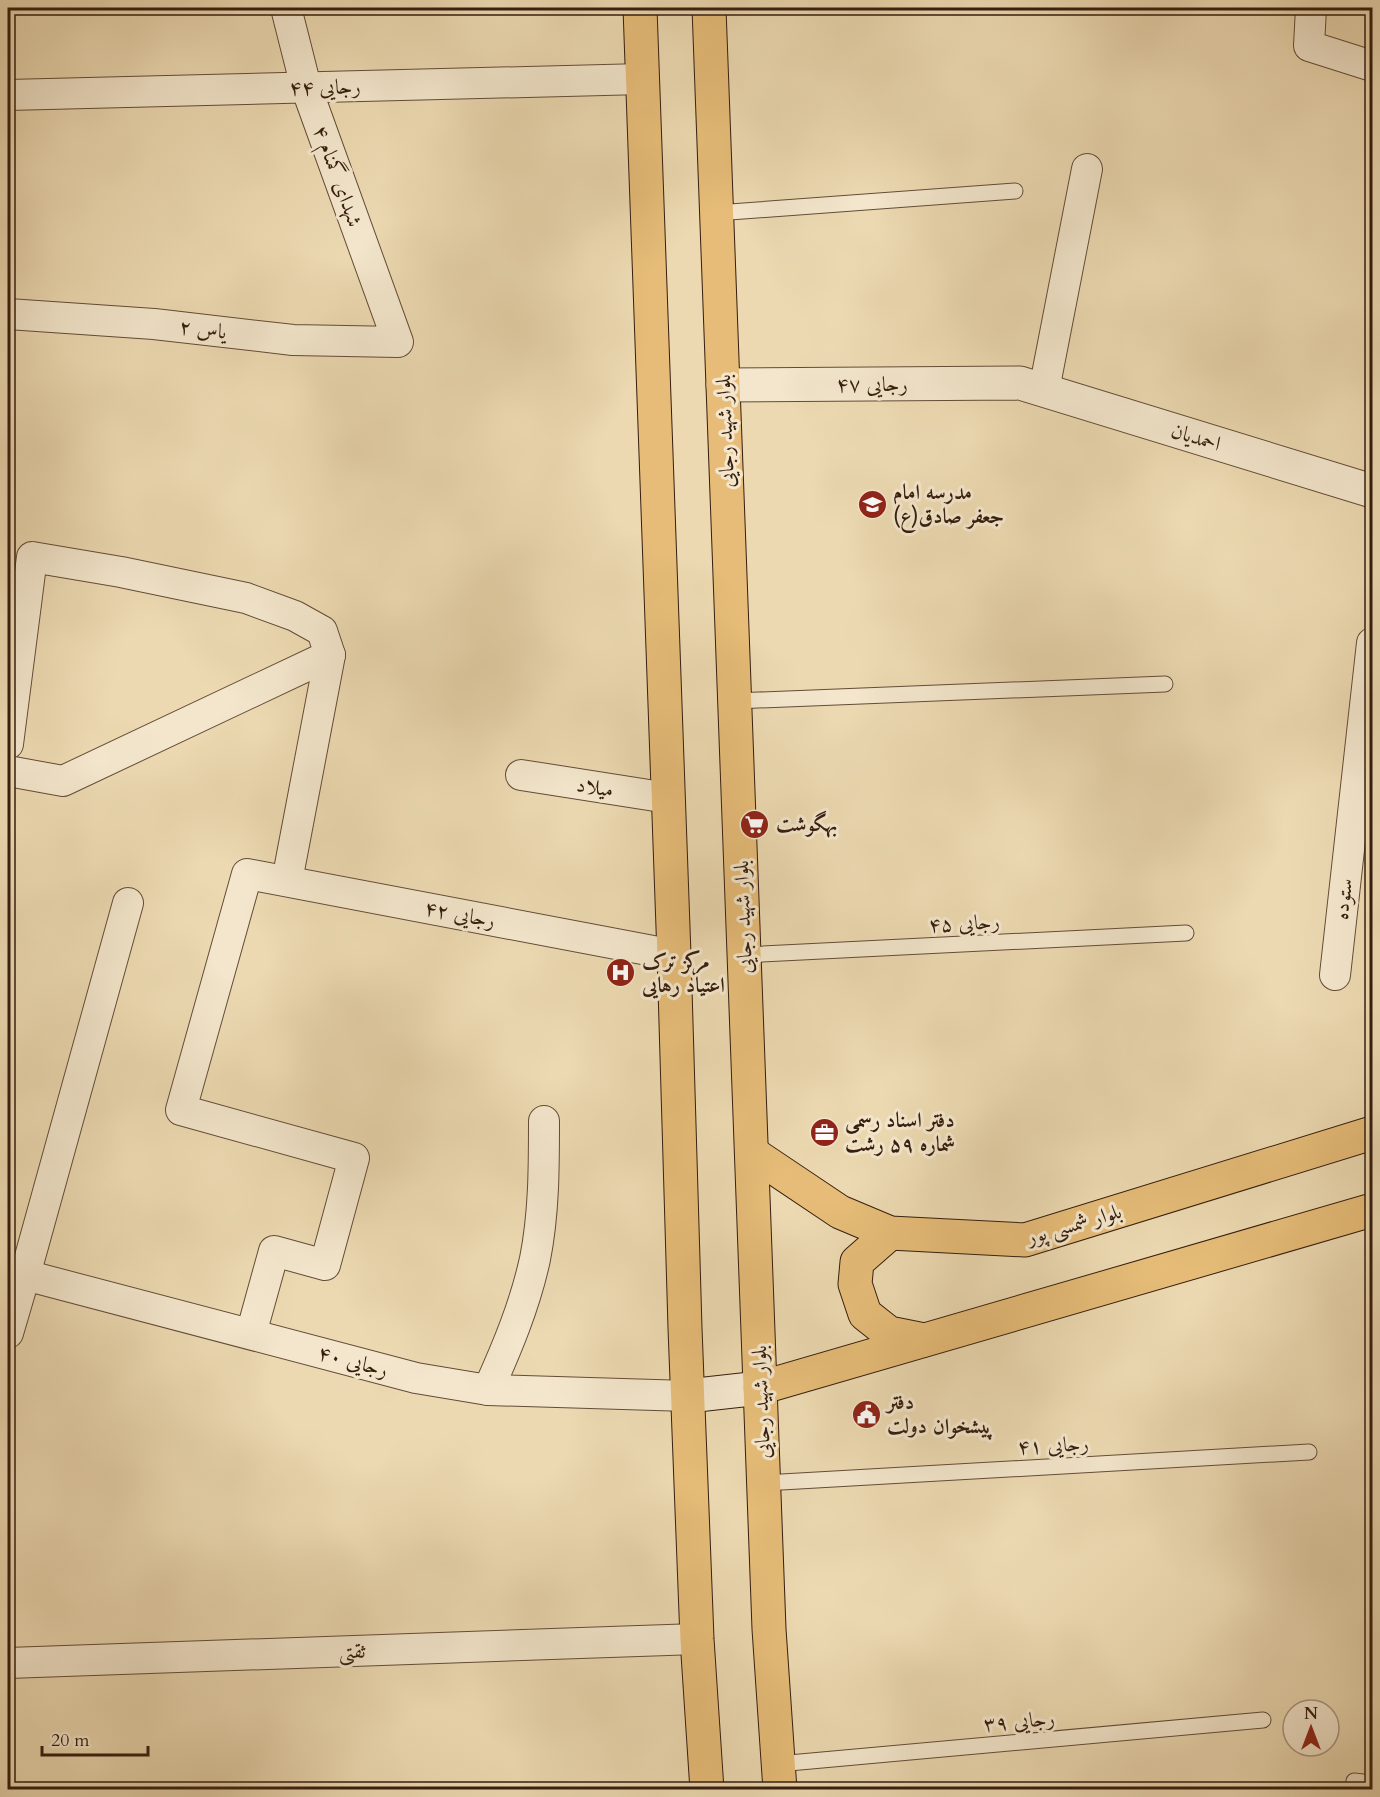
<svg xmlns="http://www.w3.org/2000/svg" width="1380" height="1797" font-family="Cardo,Amiri,serif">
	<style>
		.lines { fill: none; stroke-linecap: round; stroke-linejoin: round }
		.service-casing { stroke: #634c37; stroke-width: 17 }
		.minor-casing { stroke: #634c37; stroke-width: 32 }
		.tertiary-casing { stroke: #634c37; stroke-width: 35 }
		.secondary-casing { stroke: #351d0e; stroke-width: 35 }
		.primary-casing { stroke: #351d0e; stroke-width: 35 }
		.service { stroke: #f3e6cc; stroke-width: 15 }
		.minor { stroke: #f3e6cc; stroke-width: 30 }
		.tertiary { stroke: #f3e6cc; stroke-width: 33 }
		.secondary { stroke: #f3e6cc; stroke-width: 33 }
		.primary { stroke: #e6bc78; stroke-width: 33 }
		.labels { text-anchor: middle; stroke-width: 6; stroke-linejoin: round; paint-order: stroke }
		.street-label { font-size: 21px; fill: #351d0e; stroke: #f3e6cc }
		.poi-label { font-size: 21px; font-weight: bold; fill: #351d0e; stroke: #f3e6cc; text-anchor: start }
	</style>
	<rect width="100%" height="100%" fill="#ecd9b1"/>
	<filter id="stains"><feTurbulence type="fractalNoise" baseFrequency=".00333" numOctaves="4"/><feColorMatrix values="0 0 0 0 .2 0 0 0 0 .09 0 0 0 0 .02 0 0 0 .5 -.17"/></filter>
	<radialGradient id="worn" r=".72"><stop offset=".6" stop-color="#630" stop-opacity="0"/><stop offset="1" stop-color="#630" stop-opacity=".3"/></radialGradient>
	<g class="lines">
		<defs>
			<g id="service">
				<polyline points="716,213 1015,191"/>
				<polyline points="735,701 1165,684"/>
				<polyline points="744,955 1186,933"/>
				<polyline points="764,1483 1309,1452"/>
				<polyline points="778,1764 1263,1720"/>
				<polyline points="1354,1781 1372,1783"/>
			</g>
			<g id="minor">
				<polyline points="1311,8 1309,46 1372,66"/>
				<polyline points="8,95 643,79"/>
				<polyline points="8,314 154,324 293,340 398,342 306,87 286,8"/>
				<polyline points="1044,390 1087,169"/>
				<polyline points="8,744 32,557 121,572 246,598 295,616 322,631 330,655 287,881"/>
				<polyline points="8,771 63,781 330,655"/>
				<polyline points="521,775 668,798"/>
				<polyline points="1335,975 1372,643"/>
				<polyline points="25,1275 416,1378 488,1390 688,1396"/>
				<polyline points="8,1333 25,1275 128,903"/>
				<polyline points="251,1334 274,1251 325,1265 354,1158 181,1110 247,874 674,955"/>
				<path d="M488,1390C507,1348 525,1305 535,1259C544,1214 544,1167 544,1121"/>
				<polyline points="8,1663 697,1639"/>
			</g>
			<polyline id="tertiary" points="723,385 1020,383 1372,491"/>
			<polyline id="secondary" points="688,1396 760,1388"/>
			<g id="primary">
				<polyline points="640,8 674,955 685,1328 697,1639 707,1790"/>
				<polyline points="709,8 769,1629 780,1790"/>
				<polyline points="752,1153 840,1212 890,1233 1025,1240 1372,1133"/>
				<polyline points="890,1233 857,1262 855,1284 865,1314 889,1333 924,1340"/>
				<polyline points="760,1388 1372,1210"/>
			</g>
		</defs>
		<!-- service casing -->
		<use href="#service" class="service-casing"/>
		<!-- minor casing -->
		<use href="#minor" class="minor-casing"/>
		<!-- tertiary casing -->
		<use href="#tertiary" class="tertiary-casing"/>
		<!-- secondary casing -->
		<use href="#secondary" class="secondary-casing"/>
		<!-- primary casing -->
		<use href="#primary" class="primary-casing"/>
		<!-- service -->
		<use href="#service" class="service"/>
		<!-- minor -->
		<use href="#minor" class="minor"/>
		<!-- tertiary -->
		<use href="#tertiary" class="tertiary"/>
		<!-- secondary -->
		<use href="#secondary" class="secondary"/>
		<!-- primary -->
		<use href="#primary" class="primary"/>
	</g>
	<!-- icons -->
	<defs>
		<symbol id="school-disc" viewBox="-11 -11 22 22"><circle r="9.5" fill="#8f2418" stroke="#f3e6cc"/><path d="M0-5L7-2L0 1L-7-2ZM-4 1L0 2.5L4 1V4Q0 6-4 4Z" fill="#fff"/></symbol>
		<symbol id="supermarket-disc" viewBox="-11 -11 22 22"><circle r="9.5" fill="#8f2418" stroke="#f3e6cc"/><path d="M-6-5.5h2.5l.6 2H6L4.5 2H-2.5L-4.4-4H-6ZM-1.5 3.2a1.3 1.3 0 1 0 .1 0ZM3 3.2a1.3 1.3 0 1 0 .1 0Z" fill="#fff"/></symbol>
		<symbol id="hospital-disc" viewBox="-11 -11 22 22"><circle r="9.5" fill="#8f2418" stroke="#f3e6cc"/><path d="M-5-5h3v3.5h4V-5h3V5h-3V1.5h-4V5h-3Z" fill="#fff"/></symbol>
		<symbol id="office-disc" viewBox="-11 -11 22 22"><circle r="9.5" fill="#8f2418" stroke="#f3e6cc"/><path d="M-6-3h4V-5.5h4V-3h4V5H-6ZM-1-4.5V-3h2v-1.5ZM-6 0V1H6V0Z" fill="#fff"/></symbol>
		<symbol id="civic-disc" viewBox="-11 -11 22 22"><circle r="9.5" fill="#8f2418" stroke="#f3e6cc"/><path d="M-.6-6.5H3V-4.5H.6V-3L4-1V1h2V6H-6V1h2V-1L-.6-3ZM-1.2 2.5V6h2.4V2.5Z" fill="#fff"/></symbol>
	</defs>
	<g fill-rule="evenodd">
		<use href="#school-disc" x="856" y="488" width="33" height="33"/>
		<use href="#supermarket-disc" x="738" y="808" width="33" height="33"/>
		<use href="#hospital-disc" x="604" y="956" width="33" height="33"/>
		<use href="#office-disc" x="808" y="1116" width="33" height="33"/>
		<use href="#civic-disc" x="850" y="1398" width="33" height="33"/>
	</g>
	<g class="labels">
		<!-- street labels -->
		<g class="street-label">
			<text transform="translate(325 87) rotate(-1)" y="7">رجایی ۴۴</text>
			<text transform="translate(338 176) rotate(70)" y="7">شهدای گمنام ۴</text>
			<text transform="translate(203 329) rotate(7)" y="7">یاس ۲</text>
			<text x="872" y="391">رجایی ۴۷</text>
			<text transform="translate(725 431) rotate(-92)" y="7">بلوار شهید رجایی</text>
			<text transform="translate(1196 437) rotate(17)" y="7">احمدیان</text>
			<text transform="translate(595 787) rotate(9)" y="7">میلاد</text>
			<text transform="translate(1343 899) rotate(-83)" y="7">ستوده</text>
			<text transform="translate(460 914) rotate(11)" y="7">رجایی ۴۲</text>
			<text transform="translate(743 917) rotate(-92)" y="7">بلوار شهید رجایی</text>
			<text transform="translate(964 923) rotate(-3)" y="7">رجایی ۴۵</text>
			<text transform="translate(1074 1224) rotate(-16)" y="7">بلوار شمسی پور</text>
			<text transform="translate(353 1361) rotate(15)" y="7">رجایی ۴۰</text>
			<text transform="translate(761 1402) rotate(-92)" y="7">بلوار شهید رجایی</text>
			<text transform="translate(1053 1445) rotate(-3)" y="7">رجایی ۴۱</text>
			<text transform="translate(352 1651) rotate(-2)" y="7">ثقتی</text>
			<text transform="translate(1019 1721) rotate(-5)" y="7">رجایی ۳۹</text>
		</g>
		<!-- poi labels -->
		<g class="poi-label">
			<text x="893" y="499">مدرسه امام<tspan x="893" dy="24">جعفر صادق(ع)</tspan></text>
			<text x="776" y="831">بهگوشت</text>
			<text x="642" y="968">مرکز ترک<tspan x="642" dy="24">اعتیاد رهایی</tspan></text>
			<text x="845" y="1127">دفتر اسناد رسمی<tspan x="845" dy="24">شماره ۵۹ رشت</tspan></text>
			<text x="887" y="1409">دفتر<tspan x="887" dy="24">پیشخوان دولت</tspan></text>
		</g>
	</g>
	<!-- margin -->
	<rect width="1380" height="1797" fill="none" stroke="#ecd9b1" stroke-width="30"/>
	<rect x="9" y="9" width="1362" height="1779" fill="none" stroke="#351d0e" stroke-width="3"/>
	<rect x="15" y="15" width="1350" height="1767" fill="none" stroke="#351d0e" stroke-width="1.5"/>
	<!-- north arrow -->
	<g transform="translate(1311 1728)"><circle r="28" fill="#f3e6cc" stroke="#a79680" stroke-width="1.5"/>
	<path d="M0-4.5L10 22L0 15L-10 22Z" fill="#8f2418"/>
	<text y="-9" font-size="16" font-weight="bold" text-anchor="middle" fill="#351d0e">N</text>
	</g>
	<!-- scale -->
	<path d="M42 1746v9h106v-9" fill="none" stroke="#351d0e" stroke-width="3"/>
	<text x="51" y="1746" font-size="18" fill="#351d0e" stroke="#f3e6cc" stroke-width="4.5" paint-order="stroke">20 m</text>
	<rect width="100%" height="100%" filter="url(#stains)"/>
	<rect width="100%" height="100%" fill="url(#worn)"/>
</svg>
